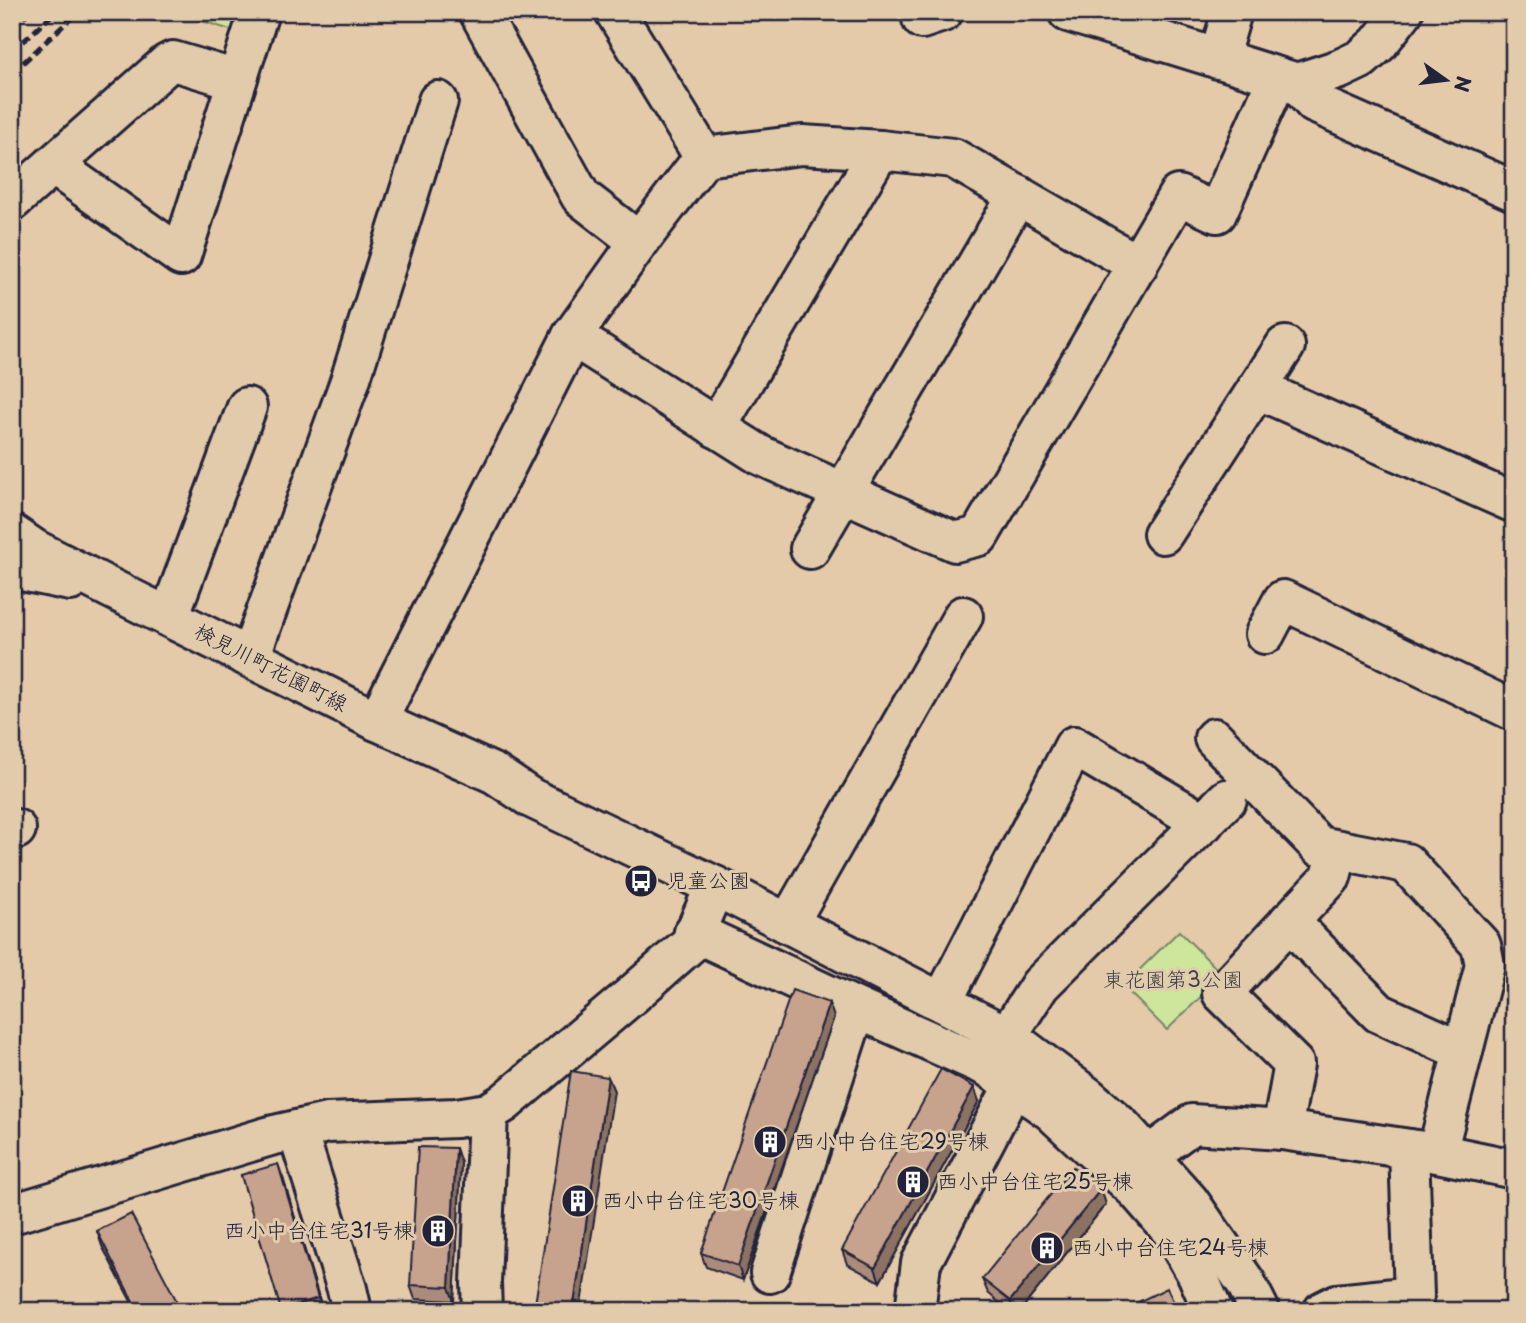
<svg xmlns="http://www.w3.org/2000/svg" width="1526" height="1323" font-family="'Playpen Sans','Klee One',sans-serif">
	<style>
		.green { fill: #cee69b; stroke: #78846b; stroke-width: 2 }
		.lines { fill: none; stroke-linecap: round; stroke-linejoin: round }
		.minor-casing { stroke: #22223b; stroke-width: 44 }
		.minor { stroke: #e1cbaa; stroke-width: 38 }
		.rail { stroke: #22223b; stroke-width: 5; stroke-dasharray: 10 5; stroke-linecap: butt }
		.wall { fill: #ab8c7a; stroke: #22223b; stroke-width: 2 }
		.shaded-wall { fill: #8b7263; stroke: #22223b; stroke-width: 2 }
		.building { fill: #c7a38e; stroke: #22223b; stroke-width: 2 }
		.labels { text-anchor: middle; stroke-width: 6; stroke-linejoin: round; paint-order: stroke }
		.street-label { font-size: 21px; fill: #22223b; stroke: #e1cbaa }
		.poi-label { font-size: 21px; fill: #22223b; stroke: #e1cbaa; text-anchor: start }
		.park-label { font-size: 21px; fill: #3c3f49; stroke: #e1cbaa }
	</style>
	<rect width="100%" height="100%" fill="#e5caa9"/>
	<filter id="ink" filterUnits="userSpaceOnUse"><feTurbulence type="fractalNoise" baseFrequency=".0143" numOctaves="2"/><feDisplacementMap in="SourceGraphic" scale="14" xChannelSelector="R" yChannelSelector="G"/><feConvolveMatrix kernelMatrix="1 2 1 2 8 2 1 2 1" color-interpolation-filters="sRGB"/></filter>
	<g filter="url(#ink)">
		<!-- green -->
		<g class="green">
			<polygon points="174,12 243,12 237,32"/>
			<polygon points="1179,931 1223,975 1167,1030 1123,986"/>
		</g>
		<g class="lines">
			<defs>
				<g id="minor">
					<polyline points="479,12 581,197 639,242"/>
					<polyline points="615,12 704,157"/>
					<polyline points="921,12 922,19 943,12"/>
					<polyline points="1068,12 1297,83 1340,69 1361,59 1378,44 1403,12"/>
					<polyline points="1218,59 1232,12"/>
					<polyline points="1297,83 1314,103 1514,191"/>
					<polyline points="53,165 181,256 259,12"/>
					<polyline points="12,201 167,64 173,61 237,80"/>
					<polyline points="572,336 760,455 955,542 979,536 1178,195 1217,213 1278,77"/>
					<polyline points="1257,389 1514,503"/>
					<polyline points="716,428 880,150"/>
					<polyline points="12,534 34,549 110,588 377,721 495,774 531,798 715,886 1007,1036 1088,1097 1122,1127 1189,1201 1246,1283 1260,1311"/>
					<polyline points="1163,534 1285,346"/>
					<polyline points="810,549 1018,195"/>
					<polyline points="12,569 70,581"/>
					<polyline points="169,617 247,407"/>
					<polyline points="1265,634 1283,600 1514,711"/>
					<polyline points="250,657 350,381 438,101"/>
					<polyline points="377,721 572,336 639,242 704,157 802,145 880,150 953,158 1138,265"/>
					<polyline points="1214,738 1319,846 1406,863 1481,945 1485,965 1437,1153"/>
					<polyline points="12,830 16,829"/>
					<polyline points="1289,921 1379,1013 1463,1051"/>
					<polyline points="788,924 963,616"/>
					<polyline points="694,932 856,1008 988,1067 1051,1111 1137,1191 1171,1230 1197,1274 1213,1311"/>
					<polyline points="942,1002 1074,746 1204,823"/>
					<polyline points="1007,1036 1040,985 1227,799"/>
					<polyline points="297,1130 347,1289 352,1311"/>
					<polyline points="1282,1130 1294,1064 1222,993 1331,877 1338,850"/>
					<polyline points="1147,1157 1192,1124 1282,1130 1437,1153 1514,1169"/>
					<polyline points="12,1214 270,1136 327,1123 456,1118 488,1113 504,1103 631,996 690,944 715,886"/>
					<polyline points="770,1273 856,1008"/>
					<polyline points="482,1311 481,1283 488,1113"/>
					<polyline points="915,1311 921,1263 1014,1085"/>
					<polyline points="1323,1311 1337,1304 1414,1296 1409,1149"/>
				</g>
			</defs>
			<!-- minor casing -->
			<use href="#minor" class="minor-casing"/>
			<!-- minor -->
			<use href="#minor" class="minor"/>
			<!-- rail -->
			<g class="rail">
				<polyline points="12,27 29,12"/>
				<polyline points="12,52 55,12"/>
				<polyline points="12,73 78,12"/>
			</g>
		</g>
		<!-- wall -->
		<g class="wall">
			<polygon points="834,1017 743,1280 706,1267 701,1253"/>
			<polygon points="979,1101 880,1282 847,1264 842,1250"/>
			<polygon points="461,1163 454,1301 415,1299 410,1285"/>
			<polygon points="241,1175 283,1178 323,1311 282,1311"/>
			<polygon points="1106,1204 1020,1311 1009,1311 988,1293 982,1279"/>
			<polygon points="97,1231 182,1311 136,1311 102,1246"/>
		</g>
		<!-- shaded-wall -->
		<g class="shaded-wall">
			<polygon points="829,1003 834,1017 743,1280 738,1266"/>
			<polygon points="608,1077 614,1091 580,1311 573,1311"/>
			<polygon points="974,1087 979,1101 880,1282 875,1268"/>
			<polygon points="456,1148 461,1163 454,1301 449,1287"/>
			<polygon points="278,1164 283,1178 323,1311 318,1298"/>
			<polygon points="1101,1189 1106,1204 1020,1311 1014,1311 1010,1301"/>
		</g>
		<!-- building -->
		<g class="building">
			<polygon points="792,990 829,1003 738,1266 701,1253"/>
			<polygon points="941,1069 974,1087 875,1268 842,1250"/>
			<polygon points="571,1071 608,1077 573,1311 534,1311"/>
			<polygon points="418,1147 456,1148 449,1287 410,1285"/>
			<polygon points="278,1164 318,1298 281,1310 241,1175"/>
			<polygon points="1073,1167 1101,1189 1010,1301 982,1279"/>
			<polygon points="131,1214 182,1311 138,1311 97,1231"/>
			<polygon points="1167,1288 1178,1311 1135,1311 1132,1305"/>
		</g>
	</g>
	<!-- icons -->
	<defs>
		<symbol id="bus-disc" viewBox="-11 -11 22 22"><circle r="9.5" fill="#22223b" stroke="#e1cbaa"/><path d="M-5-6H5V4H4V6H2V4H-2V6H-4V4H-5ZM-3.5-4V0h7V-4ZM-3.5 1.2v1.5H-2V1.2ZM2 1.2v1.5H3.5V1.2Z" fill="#fff"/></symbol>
		<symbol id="building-disc" viewBox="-11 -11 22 22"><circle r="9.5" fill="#22223b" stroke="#e1cbaa"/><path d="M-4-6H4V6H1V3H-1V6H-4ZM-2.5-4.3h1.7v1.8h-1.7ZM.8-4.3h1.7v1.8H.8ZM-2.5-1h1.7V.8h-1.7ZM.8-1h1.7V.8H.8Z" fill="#fff"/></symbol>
	</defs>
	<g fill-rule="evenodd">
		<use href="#bus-disc" x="622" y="862" width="38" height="38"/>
		<use href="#building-disc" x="751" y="1123" width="38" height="38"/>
		<use href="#building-disc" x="894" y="1163" width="38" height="38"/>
		<use href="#building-disc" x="559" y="1182" width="38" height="38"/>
		<use href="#building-disc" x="419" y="1212" width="38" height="38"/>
		<use href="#building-disc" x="1028" y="1229" width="38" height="38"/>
	</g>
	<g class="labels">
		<!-- street labels -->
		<g class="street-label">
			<text transform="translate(271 668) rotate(27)" y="7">検見川町花園町線</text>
		</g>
		<!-- poi labels -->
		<g class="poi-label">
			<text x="666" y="888">児童公園</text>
			<text x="794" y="1149">西小中台住宅29号棟</text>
			<text x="937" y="1189">西小中台住宅25号棟</text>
			<text x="602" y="1208">西小中台住宅30号棟</text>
			<text x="414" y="1238" text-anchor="end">西小中台住宅31号棟</text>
			<text x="1072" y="1255">西小中台住宅24号棟</text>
		</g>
		<!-- park labels -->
		<g class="park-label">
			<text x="1173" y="987">東花園第3公園</text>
		</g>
	</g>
	<!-- margin -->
	<rect width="1526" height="1323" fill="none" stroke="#e1cbaa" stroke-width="42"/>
	<rect x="21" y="21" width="1484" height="1281" fill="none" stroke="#22223b" stroke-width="2.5" filter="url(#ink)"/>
	<!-- north arrow -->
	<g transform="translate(1446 80) rotate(104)" stroke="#e1cbaa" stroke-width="5" paint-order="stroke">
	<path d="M0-5L12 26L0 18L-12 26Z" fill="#22223b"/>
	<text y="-10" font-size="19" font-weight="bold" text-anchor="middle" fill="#22223b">N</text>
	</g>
</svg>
